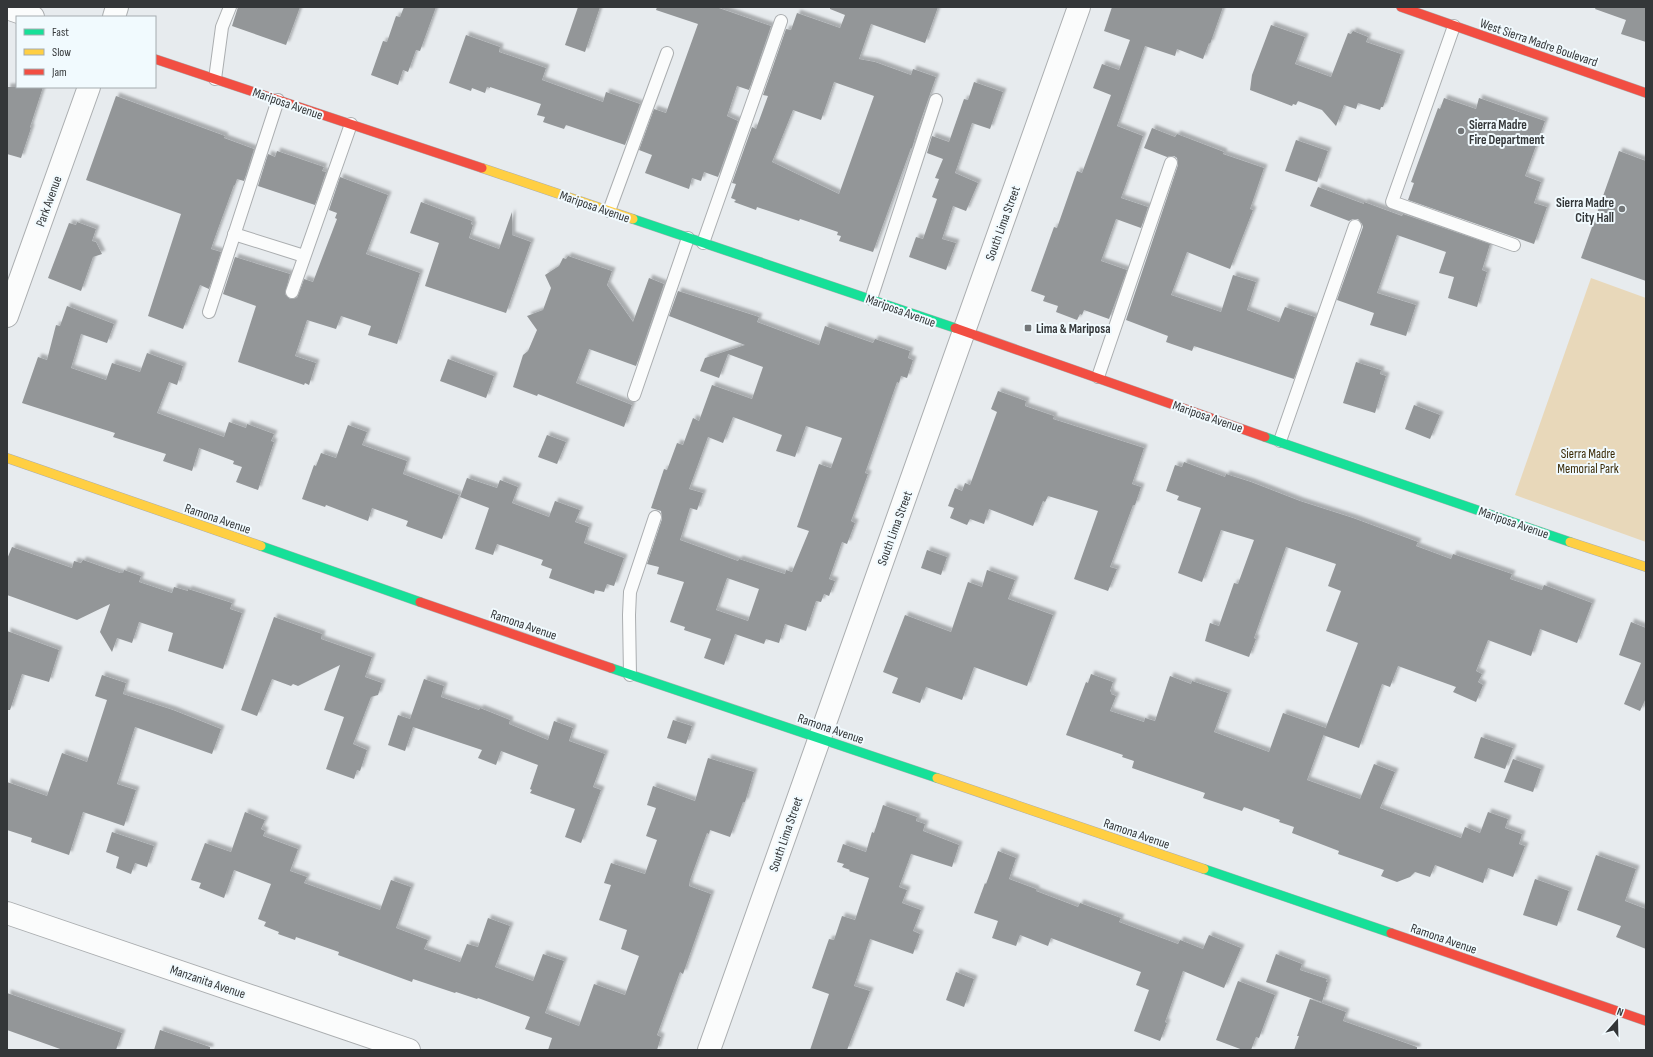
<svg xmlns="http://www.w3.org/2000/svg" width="1653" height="1057" font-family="'Sofia Sans Condensed',sans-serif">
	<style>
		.green { fill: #e8d8ba }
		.building { fill: #939698; fill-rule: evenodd; filter: url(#shadow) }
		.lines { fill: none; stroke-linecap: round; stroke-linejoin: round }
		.lane-casing { stroke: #abaeb0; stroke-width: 14 }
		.street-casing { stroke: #abaeb0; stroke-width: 24 }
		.fast-casing { stroke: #abaeb0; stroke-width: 10 }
		.slow-casing { stroke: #abaeb0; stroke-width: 10 }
		.jam-casing { stroke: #abaeb0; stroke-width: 10 }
		.lane { stroke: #fbfcfc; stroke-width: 12 }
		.street { stroke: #fbfcfc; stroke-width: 22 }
		.fast { stroke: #16e098; stroke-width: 9 }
		.slow { stroke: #ffcf43; stroke-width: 9 }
		.jam { stroke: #f24e42; stroke-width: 9 }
		.poi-dot { fill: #737678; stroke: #f1fafe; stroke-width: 1.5 }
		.labels { text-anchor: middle; stroke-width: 4; stroke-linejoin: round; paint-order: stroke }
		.street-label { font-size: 13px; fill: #343739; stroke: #f1fafe }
		.poi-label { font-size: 13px; font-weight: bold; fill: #343739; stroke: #f1fafe; text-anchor: start }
		.park-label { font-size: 13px; fill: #392905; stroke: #f1fafe }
	</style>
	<defs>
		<filter id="shadow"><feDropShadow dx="3.5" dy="-3.5" stdDeviation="1" flood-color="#0004"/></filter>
	</defs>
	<rect width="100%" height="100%" fill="#e7ebee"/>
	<!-- green -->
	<polygon class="green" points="1591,278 1646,298 1646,542 1515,495"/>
	<!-- building -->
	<g class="building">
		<polygon points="238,7 300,7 286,45 232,26"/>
		<polygon points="404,7 436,7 420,51 416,50 408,72 403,70 398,85 371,75 383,41 387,42 396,16 400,17"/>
		<polygon points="578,7 600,7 585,52 565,45"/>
		<polygon points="657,7 716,7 771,26 749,90 737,86 727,116 738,121 718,177 704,172 701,181 692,178 689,189 645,173 652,155 639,150 654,109 666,113 698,24 656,10"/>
		<path d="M830,7H938L925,43L871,24L859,59L875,62L911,75L913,69L936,77L917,131L912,148H911L873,252L839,241L841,236L837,235L838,232L800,219L799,221L757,207L756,210L734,202L736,200L731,198L736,184L732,183L752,127L756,129L768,96L763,95L786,29L791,30L797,13L840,28L845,15L830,9ZM834,82L874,96L839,194L772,162L793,110L821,120Z"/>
		<polygon points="1112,7 1223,7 1210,44 1209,43 1203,59 1177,49 1175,56 1145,46 1117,126 1143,136 1121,198 1148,207 1141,228 1116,219 1101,261 1127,270 1109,319 1084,310 1082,315 1080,314 1077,320 1056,312 1058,306 1043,301 1045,296 1031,291 1054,227 1057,228 1077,171 1082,173 1111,95 1093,88 1102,64 1119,70 1130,40 1104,31"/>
		<polygon points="1596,7 1646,7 1646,42 1621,34 1626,20 1595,9"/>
		<polygon points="1271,25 1305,37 1295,64 1331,77 1348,33 1351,34 1353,31 1368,37 1366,42 1401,54 1383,107 1381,107 1380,110 1358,103 1356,109 1344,105 1336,126 1322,110 1298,101 1296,105 1293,104 1292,106 1250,90 1252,75"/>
		<polygon points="466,35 500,47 499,52 546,68 542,80 603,102 606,92 640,104 625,145 566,125 564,129 543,122 545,117 537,115 541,104 490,87 490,88 487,87 485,93 472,88 471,91 449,83"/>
		<polygon points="974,82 1003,92 990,129 972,123 955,173 978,183 966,211 953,206 942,239 956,243 946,270 909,257 916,237 923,239 937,199 932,197 939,179 935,178 943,159 927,153 932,136 949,142 964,99 968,100"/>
		<polygon points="7,87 43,87 30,127 31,128 21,158 7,154"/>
		<polygon points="116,96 225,136 224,138 254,149 244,181 237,179 235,185 234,185 215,237 211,249 221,252 209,289 200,285 183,329 148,316 181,214 86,180"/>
		<polygon points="1444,98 1476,109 1479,98 1545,121 1525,176 1541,182 1534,203 1547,207 1534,244 1408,200 1414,183 1411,182 1438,108 1440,109"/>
		<polygon points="1152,128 1175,137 1177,134 1224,152 1223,154 1264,168 1250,209 1253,210 1230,269 1187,252 1171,295 1221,312 1233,275 1256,282 1247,310 1279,322 1285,307 1315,317 1294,379 1194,346 1192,351 1166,342 1168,336 1126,320 1178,165 1177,158 1174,156 1167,157 1144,148"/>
		<polygon points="1296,140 1328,151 1317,182 1285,171"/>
		<polygon points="277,151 324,167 322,171 326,172 315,205 258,186 268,154 275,157"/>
		<polygon points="1619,151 1646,161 1646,281 1581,258"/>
		<polygon points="340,177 388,195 366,254 420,273 397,344 368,335 371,326 341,316 336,329 307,320 295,356 316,363 309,385 305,383 304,385 238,362 256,306 223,294 235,257 290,274 285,294 290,299 297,298 304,279 313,282 337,219 335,218 337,213 329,210"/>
		<polygon points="1318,187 1364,204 1364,202 1402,216 1403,214 1490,244 1482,270 1487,272 1477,307 1448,298 1454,277 1439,273 1446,252 1397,235 1377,293 1416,305 1406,336 1370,325 1374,313 1337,300 1363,227 1362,224 1358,219 1353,219 1349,221 1310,206"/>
		<polygon points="421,202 472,221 471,224 473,225 469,238 499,249 512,212 512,235 531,242 506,313 425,286 439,243 410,233"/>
		<polygon points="77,222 96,229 92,241 96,242 102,254 93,257 81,291 48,278 69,223 76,225"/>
		<polygon points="568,256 612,271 607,285 633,322 649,278 664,284 636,366 589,349 576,383 632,405 624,427 538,394 537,396 513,387 523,355 528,351 537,330 527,316 543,310 551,288 545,275 559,266 563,258 566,259"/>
		<path d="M678,291L759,317L757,322L819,345L825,326L873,343L875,339L910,351L908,358L913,360L907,378L901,376L899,383L897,382L865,473L868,474L851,521L855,523L847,544L842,542L829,579L835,581L829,596L824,594L821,602L816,601L806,631L785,624L779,643L766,639L764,644L735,634L724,665L704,658L711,639L684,630L685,627L670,622L684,582L657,574L659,567L647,564L662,519L661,511L651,508L664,469L667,470L677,443L683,445L693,418L699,421L712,385L752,399L763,367L728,354L719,378L700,371L705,358L745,345L669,316ZM733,417L782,435L776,451L795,457L806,426L842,438L831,468L819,464L797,527L809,531L792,572L786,570L785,574L739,559L738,561L680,540L690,508L697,510L703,493L689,489L708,437L723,443ZM727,578L759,589L748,621L716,610Z"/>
		<polygon points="67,306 114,324 107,343 81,334 71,368 106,380 112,363 140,372 147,353 183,366 177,385 169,382 157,413 224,437 229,422 246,428 247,424 274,434 271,441 274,442 258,490 236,482 242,467 233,464 234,461 199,448 192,471 163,461 166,454 113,437 115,433 22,403 38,357 47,360 56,325 60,326"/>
		<polygon points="448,359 494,376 486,398 440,381"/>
		<polygon points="1356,362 1381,370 1380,374 1386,376 1375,413 1343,403"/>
		<polygon points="998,391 1026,401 1025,406 1054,416 1053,419 1144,448 1132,484 1141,487 1135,505 1133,505 1110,567 1117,569 1108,591 1074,579 1098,511 1048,496 1045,502 1043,501 1033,526 989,509 984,524 970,519 967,525 950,518 954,508 948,506 955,488 962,491 965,483 970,485 997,412 991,409"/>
		<polygon points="1414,405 1440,415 1430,439 1405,429"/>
		<polygon points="348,425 367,432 362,445 407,461 403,474 459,495 442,539 406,526 408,521 372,508 368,521 326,505 325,507 302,499 314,465 316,466 321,453 336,458"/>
		<polygon points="547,435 566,442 557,464 538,457"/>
		<polygon points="1184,462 1225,477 1226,474 1251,482 1300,501 1353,518 1418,542 1416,546 1451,559 1453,554 1512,574 1510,579 1542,590 1544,585 1592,603 1577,643 1540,629 1531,656 1488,640 1476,671 1482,674 1478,682 1483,685 1476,702 1453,692 1456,687 1398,666 1390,687 1382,684 1359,748 1323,735 1358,643 1326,631 1341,591 1328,586 1336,564 1286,547 1254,638 1256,639 1249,657 1205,641 1210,623 1219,626 1234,583 1238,584 1254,540 1221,530 1202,582 1178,573 1201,508 1177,500 1179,496 1166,491 1175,465 1182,467"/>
		<polygon points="467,478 497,488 500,480 518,487 512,503 549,517 555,501 580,510 575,522 589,527 584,543 624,558 614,586 607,584 604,592 595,590 594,594 549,578 552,569 541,565 543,560 497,544 493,555 475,549 489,508 460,497"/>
		<polygon points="12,547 72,568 74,561 81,563 83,560 120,573 123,573 124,570 141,576 139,582 172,593 174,587 188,591 188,589 232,603 230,609 242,613 223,669 168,651 173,633 139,622 132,643 117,638 112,652 100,632 110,604 77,620 7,595 7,559"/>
		<polygon points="927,550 947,557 941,575 921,568"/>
		<polygon points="987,570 1015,580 1008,599 1053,615 1027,686 974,667 962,700 926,687 920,703 892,693 898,678 883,672 905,615 951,632 968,582 982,587"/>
		<polygon points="274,617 322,634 321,639 372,657 365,677 382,683 378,695 371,697 353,744 367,750 360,771 357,770 354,779 326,769 344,717 324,710 340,665 298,686 293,684 291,686 272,679 257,716 241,710"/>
		<polygon points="1631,622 1646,628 1646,698 1640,711 1624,704 1641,663 1619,655"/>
		<polygon points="7,631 59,650 49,682 22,674 10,710 7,710"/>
		<polygon points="1091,674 1113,682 1110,691 1111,692 1111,694 1116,696 1110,711 1144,722 1145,718 1155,721 1170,676 1191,684 1192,681 1228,693 1214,732 1269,752 1283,713 1326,728 1307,780 1360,799 1374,764 1395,772 1380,808 1461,838 1465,827 1480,833 1488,812 1508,819 1505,828 1522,834 1519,844 1525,846 1513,877 1488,868 1483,883 1435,865 1430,877 1415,872 1410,877 1397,882 1381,876 1384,870 1338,854 1339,851 1292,833 1294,827 1279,822 1280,820 1244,807 1242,811 1203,798 1205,793 1132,768 1134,761 1122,757 1123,755 1066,735 1086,682 1088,683"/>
		<polygon points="102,675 126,683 123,694 173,710 221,729 212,754 135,727 117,784 136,790 124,826 83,812 69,855 31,842 32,838 7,830 7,782 47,796 62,753 87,762 107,700 95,696"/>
		<polygon points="424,679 444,686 441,697 479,710 480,708 510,720 509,724 548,740 554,721 573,728 569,741 605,754 593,787 601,790 581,843 565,837 575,809 530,793 532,790 530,789 538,765 501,751 496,765 478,758 482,750 413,727 405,751 388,745 398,715 410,719"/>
		<polygon points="673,720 692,726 686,744 667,738"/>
		<polygon points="1481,737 1513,748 1505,769 1474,758"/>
		<polygon points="708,758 754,772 745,802 743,802 730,837 710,830 709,834 707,833 690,880 689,886 711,894 683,974 680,972 657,1035 661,1037 657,1050 548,1050 552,1038 525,1029 530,1017 478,998 477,999 456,992 455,993 413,979 412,982 338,955 339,952 296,937 295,940 278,934 279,932 264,926 266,922 258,919 271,884 234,870 224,898 199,888 201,883 191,880 205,843 231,852 245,812 265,820 261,829 265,831 263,836 298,849 290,871 307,877 304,883 380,910 391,880 411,887 396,928 428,940 424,949 460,962 467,944 478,947 488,918 510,926 495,967 533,981 543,954 564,961 545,1013 579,1026 594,984 625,995 639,956 621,949 627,930 599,920 611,885 604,883 611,863 645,874 657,840 646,836 656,808 647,805 653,786 695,801"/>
		<polygon points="1513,759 1541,769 1533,792 1504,782"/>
		<polygon points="883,805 917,817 916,821 925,824 923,831 959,845 952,867 911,854 899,887 907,890 902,903 921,910 913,931 920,934 913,954 870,939 854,986 870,991 847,1050 810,1050 829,994 812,988 829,939 834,940 842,916 855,920 869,878 849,871 850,870 842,867 844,864 837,862 843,844 866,852 872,832 874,833"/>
		<polygon points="112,832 154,846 147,867 135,863 131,874 116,868 119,857 106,852"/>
		<polygon points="998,851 1016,858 1009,879 1036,889 1036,891 1078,907 1080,903 1121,918 1119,922 1178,944 1180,940 1203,949 1209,935 1241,948 1224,988 1183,971 1165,1022 1167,1023 1160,1041 1134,1031 1149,990 1136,985 1141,972 1051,938 1048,946 1020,935 1016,946 992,938 998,921 974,913 985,883 986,884"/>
		<polygon points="1596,855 1636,869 1625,901 1646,909 1646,949 1616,937 1621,926 1577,910"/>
		<polygon points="1535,879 1569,891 1557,926 1523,915"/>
		<polygon points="1276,954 1302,964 1300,970 1327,979 1326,982 1328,982 1322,1002 1266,982"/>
		<polygon points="956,972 974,979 964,1007 946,1000"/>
		<polygon points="1238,981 1275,995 1259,1038 1256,1037 1251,1050 1243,1050 1216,1040"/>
		<polygon points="7,993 122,1033 116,1050 63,1050 7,1030"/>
		<polygon points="1310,999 1346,1012 1343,1021 1417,1047 1417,1050 1294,1050 1299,1036 1297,1036"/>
		<polygon points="160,1030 210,1047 210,1050 154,1050"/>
	</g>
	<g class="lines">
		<defs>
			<g id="lane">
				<polyline points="1454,26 1392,202 1514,245"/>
				<polyline points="215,79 222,27 230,7"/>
				<polyline points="609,211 667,53"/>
				<polyline points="234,234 304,256"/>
				<polyline points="703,243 781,21"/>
				<polyline points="292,292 351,124"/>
				<polyline points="871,299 936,100"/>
				<polyline points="209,312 278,100"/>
				<polyline points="1098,377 1171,163"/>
				<polyline points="634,395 688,238"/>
				<polyline points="1280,441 1355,226"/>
				<polyline points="630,675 629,615 630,592 655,517"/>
			</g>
			<g id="street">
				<polyline points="7,8 33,17"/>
				<polyline points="114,17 117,7"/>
				<polyline points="7,316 89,87"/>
				<polyline points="7,913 409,1050"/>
				<polyline points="709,1050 1079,7"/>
			</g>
			<g id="fast">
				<polyline points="633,219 955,328"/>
				<polyline points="1265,437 1570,542"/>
				<polyline points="261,546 420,602"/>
				<polyline points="611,668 937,778"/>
				<polyline points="1204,869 1391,933"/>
			</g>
			<g id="slow">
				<polyline points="482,168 633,219"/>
				<polyline points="7,458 261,546"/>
				<polyline points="1570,542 1646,567"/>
				<polyline points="937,778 1204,869"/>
			</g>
			<g id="jam">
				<polyline points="1401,7 1646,93"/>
				<polyline points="155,59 482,168"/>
				<polyline points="955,328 1265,437"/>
				<polyline points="420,602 611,668"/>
				<polyline points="1391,933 1646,1021"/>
			</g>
		</defs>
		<!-- lane casing -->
		<use href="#lane" class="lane-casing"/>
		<!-- street casing -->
		<use href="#street" class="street-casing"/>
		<!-- fast casing -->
		<use href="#fast" class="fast-casing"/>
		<!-- slow casing -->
		<use href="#slow" class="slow-casing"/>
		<!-- jam casing -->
		<use href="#jam" class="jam-casing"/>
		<!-- lane -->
		<use href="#lane" class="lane"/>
		<!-- street -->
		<use href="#street" class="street"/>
		<!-- fast -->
		<use href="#fast" class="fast"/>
		<!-- slow -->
		<use href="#slow" class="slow"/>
		<!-- jam -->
		<use href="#jam" class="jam"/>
	</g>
	<!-- markers -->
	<g class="poi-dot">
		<circle cx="1461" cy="131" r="4"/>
		<circle cx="1622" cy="209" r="4"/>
		<rect x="1024" y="324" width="8" height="8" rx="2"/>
	</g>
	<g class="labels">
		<!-- street labels -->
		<g class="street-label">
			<text transform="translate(1539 42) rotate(19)" y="5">West Sierra Madre Boulevard</text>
			<text transform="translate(288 103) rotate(19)" y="5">Mariposa Avenue</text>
			<text transform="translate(48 201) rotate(-70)" y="5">Park Avenue</text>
			<text transform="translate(595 206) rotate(19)" y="5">Mariposa Avenue</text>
			<text transform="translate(1002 223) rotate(-70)" y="5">South Lima Street</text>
			<text transform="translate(901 310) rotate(20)" y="5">Mariposa Avenue</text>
			<text transform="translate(1208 416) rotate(19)" y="5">Mariposa Avenue</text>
			<text transform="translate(218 518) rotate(19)" y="5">Ramona Avenue</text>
			<text transform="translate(1514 522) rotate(19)" y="5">Mariposa Avenue</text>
			<text transform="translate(894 528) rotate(-70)" y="5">South Lima Street</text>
			<text transform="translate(524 624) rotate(19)" y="5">Ramona Avenue</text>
			<text transform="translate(831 728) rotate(19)" y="5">Ramona Avenue</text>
			<text transform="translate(1137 833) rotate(19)" y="5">Ramona Avenue</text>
			<text transform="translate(785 834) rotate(-71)" y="5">South Lima Street</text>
			<text transform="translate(1444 938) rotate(19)" y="5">Ramona Avenue</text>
			<text transform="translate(208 981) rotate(19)" y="5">Manzanita Avenue</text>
		</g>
		<!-- poi labels -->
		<g class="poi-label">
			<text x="1469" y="129">Sierra Madre<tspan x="1469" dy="15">Fire Department</tspan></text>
			<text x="1614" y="207" text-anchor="end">Sierra Madre<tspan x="1614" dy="15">City Hall</tspan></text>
			<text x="1036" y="333">Lima &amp; Mariposa</text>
		</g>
		<!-- park labels -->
		<g class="park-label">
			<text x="1588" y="458">Sierra Madre<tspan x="1588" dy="15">Memorial Park</tspan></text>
		</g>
	</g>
	<!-- border -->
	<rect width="1653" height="1057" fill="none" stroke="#343739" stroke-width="16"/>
	<!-- legend -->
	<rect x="16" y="16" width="140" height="72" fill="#f1fafe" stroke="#a5acaf"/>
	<rect x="24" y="29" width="20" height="6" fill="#16e098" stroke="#a5acaf"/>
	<text x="52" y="36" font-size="12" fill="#343739">Fast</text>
	<rect x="24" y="49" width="20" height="6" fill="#ffcf43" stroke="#a5acaf"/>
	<text x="52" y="56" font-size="12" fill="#343739">Slow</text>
	<rect x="24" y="69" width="20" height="6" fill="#f24e42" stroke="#a5acaf"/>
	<text x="52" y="76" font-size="12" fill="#343739">Jam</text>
	<!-- north arrow -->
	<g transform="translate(1617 1021) rotate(20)" stroke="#f1fafe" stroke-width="3" paint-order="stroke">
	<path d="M0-3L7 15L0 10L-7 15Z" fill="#343739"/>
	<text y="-6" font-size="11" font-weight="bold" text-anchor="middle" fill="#343739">N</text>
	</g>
</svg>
